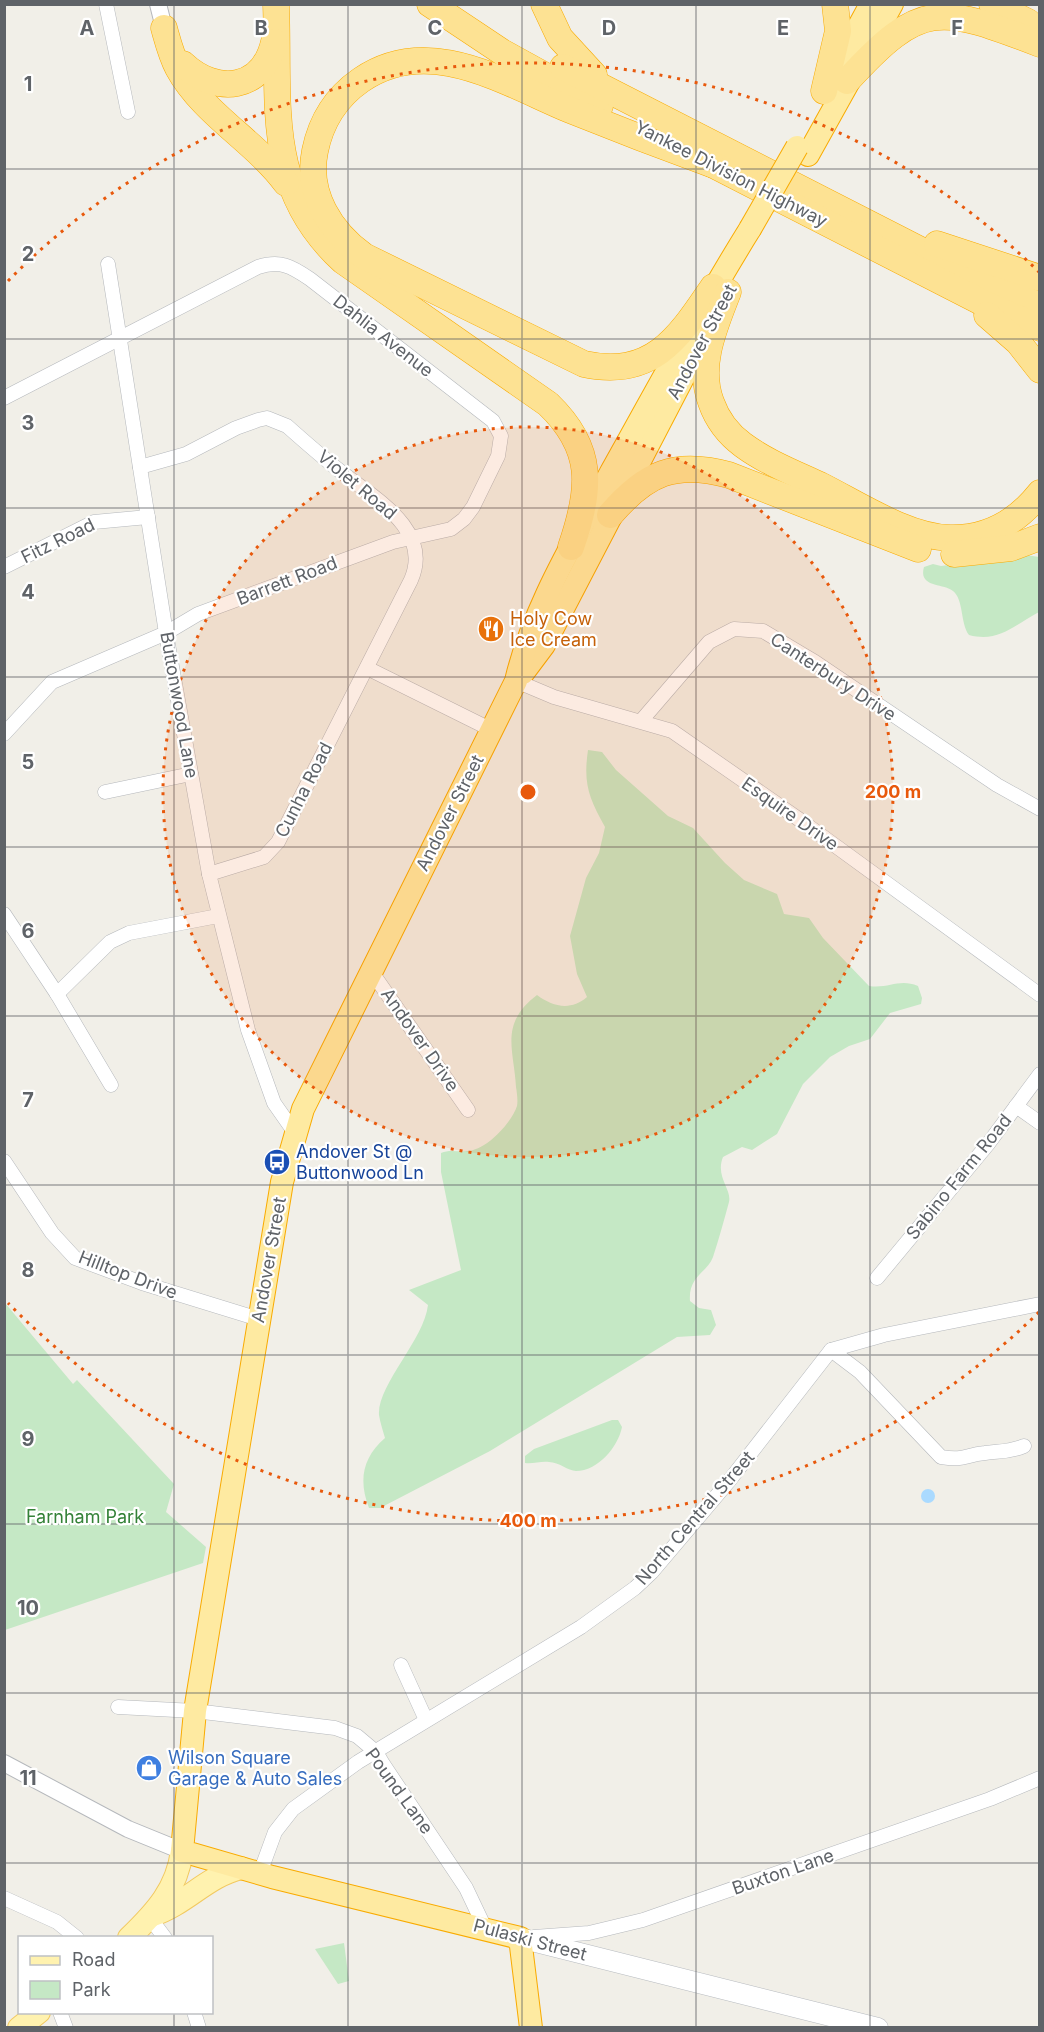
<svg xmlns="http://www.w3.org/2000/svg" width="1044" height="2032" font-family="Inter,sans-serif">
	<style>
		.green { fill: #c5e8c5 }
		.water { fill: #aadaff }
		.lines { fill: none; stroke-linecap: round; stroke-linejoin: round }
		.minor-casing { stroke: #b5b8bc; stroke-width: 15 }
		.tertiary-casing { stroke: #b5b8bc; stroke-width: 18 }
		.secondary-casing { stroke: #b6babf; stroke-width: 21 }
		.primary-casing { stroke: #f2c960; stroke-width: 24 }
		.trunk-casing { stroke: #f9ab00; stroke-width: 24 }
		.motorway-casing { stroke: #f9ab00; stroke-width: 27 }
		.minor { stroke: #fff; stroke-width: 14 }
		.tertiary { stroke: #fff; stroke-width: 16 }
		.secondary { stroke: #fff; stroke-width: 20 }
		.primary { stroke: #fff2af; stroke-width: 22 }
		.trunk { stroke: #feeaa1; stroke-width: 22 }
		.motorway { stroke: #fde293; stroke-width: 26 }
		.trunk-bridge-casing { stroke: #f9ab00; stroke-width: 24; stroke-linecap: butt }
		.trunk-bridge { stroke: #feeaa1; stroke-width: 22 }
		.grid { fill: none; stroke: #5f6368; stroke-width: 1.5; stroke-opacity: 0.55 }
		.ring { fill: none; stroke: #e8590c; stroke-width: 3; stroke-dasharray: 3 6 }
		.labels { text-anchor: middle; stroke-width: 4.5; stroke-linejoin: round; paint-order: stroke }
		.street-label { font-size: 18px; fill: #5f6368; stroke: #fff }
		.food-label { font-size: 18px; fill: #c56008; stroke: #fff; text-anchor: start }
		.transit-label { font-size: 18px; fill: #164399; stroke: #fff; text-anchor: start }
		.park-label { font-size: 18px; fill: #348238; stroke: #fff }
		.shop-label { font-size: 18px; fill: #366cbe; stroke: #fff; text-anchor: start }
		.grid-label { font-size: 20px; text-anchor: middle; font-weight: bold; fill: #5f6368; stroke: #fff; stroke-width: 4.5; stroke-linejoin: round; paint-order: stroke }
		.centre { fill: #e8590c; stroke: #fff; stroke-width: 3 }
		.ring-label { font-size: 18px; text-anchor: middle; font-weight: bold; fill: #e8590c; stroke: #fff; stroke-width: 4.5; stroke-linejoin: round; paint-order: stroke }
	</style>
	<rect width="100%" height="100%" fill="#f1efe8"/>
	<!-- green -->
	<g class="green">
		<path d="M1026,555L1039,557V612C1014,625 999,643 969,635C960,623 964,600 953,591C943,583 918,588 924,567L933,564L941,566Z"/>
		<path d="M588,750L602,752L616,770L668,816L693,828L725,863L744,880L777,894L784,914L809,918L823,938L869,986C889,989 899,978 918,986L922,998L921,1004L890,1013L870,1039L849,1046L830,1057L803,1084L777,1134L752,1150L742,1147L723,1157C715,1177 732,1189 729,1202C724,1220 719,1239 713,1257C707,1273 688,1276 690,1301L699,1308L711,1310L716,1325L710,1335L677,1337L490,1451L380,1508H369C358,1480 363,1457 385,1438C383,1431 380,1422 379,1415C377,1385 424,1340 428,1305L409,1290L461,1270L441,1172V1153C454,1147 465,1157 484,1145C496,1138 513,1119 517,1106C518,1101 517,1093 516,1087C514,1049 499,1024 537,995C553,1007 571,1011 587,997L577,974L570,936L586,878L599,853L605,827C589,798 583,784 588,750Z"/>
		<polygon points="5,1303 73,1384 77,1380 174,1484 166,1512 206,1547 203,1563 5,1630"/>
		<path d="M612,1420H618L622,1427C618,1447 598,1471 576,1471C568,1471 559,1462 549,1462C541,1461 533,1464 525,1463V1456L534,1449Z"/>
		<polygon points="344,1943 349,1981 338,1984 315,1949"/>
	</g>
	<!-- water -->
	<circle class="water" cx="928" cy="1496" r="7"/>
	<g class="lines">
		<defs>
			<g id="minor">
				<polyline points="106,4 128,112"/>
				<polyline points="108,264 166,633 209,874 248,1030 274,1103 295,1133"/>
				<path d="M4,398L258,267C280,260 291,266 310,279L493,421L501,436L498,456L473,507L464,519L451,529L393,542L198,614L166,633L52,682L4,734"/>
				<path d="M140,467L186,454L236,428L258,420L267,418L287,426C305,442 322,457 340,471C374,498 433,530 411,580L278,842L264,857L209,874"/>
				<polyline points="4,567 94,522 148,517"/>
				<polyline points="367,668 492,730"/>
				<polyline points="516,681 554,697 672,731 800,820 1040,995"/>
				<polyline points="641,721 709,642 734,629 763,631 815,662 997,785 1040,809"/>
				<polyline points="105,792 191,774"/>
				<polyline points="4,914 57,994 111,1085"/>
				<polyline points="371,971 468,1110"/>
				<polyline points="57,994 110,942 129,933 218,916"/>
				<polyline points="1016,1106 1040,1123"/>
				<polyline points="4,1161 52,1233 75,1258 142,1283 259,1319"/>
				<polyline points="877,1278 988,1144 1040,1074"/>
				<path d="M831,1350L860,1372L941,1457C965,1461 964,1455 985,1453C1000,1451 1010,1452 1024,1446"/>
				<polyline points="401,1665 426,1720"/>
				<polyline points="118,1707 195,1711 335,1728 357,1736 376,1752 383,1764 466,1888 485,1928"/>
				<polyline points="260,1873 275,1832 293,1809 358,1762 581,1627 635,1588 652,1572 729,1481 831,1350 884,1335 1040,1304"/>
				<polyline points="4,1898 57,1922 77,1938"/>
				<polyline points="150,1918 165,1938"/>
				<polyline points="534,1937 589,1933 643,1920 990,1799 1040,1778"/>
				<polyline points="60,2012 66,2028"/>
				<polyline points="194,2012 199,2028"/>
			</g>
			<g id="tertiary">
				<polyline points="158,4 164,28"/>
				<polyline points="4,1763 128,1829 182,1851"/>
			</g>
			<polyline id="secondary" points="520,1938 878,2028"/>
			<g id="primary">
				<path d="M153,1915C186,1904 207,1876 241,1868"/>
				<path d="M129,1938C156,1912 177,1889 182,1851"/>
				<polyline points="19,2028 39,2012"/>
			</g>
			<g id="trunk">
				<polyline points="833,74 871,4"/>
				<polyline points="808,155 892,4"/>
				<polyline points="523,673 544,645 709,328"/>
				<path d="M531,2028L520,1938L272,1877L182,1851L195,1711L282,1182L303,1109L516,681C533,608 575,540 610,474C656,392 700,309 750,229"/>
			</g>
			<g id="motorway">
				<path d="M276,4C280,102 263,188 343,261L548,404C595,449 591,489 571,547"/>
				<polyline points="430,4 502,52 600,106"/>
				<polyline points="544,4 560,38 594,75"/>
				<polyline points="992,4 1028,22"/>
				<path d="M164,28C168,42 171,55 178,68C203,114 255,141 286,183"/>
				<path d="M183,64C217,96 263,90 274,42"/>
				<polyline points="563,67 950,265 1040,306"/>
				<path d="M847,81C921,0 939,5 1040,44"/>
				<polyline points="824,91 838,31 835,4"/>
				<polyline points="696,156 983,303 1040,328"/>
				<path d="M711,164C664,147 617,129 570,110C505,83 429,33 361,80C335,98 321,121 315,151C306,194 331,232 364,256L584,364C653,379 679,337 713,287"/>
				<polyline points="937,244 1040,278"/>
				<path d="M728,292C715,326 697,365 711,402C717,419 728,434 743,445C766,462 794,473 820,485C858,504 907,537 950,538C987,539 1017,522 1040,493"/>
				<polyline points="987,315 1018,342 1040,370"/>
				<path d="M610,515C646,473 675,460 729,475L918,549"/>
				<polyline points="954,554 1011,548 1040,537"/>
			</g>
		</defs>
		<!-- minor casing -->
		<use href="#minor" class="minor-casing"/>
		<!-- tertiary casing -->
		<use href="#tertiary" class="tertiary-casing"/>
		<!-- secondary casing -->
		<use href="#secondary" class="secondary-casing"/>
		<!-- primary casing -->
		<use href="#primary" class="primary-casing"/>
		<!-- trunk casing -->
		<use href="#trunk" class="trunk-casing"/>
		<!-- motorway casing -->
		<use href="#motorway" class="motorway-casing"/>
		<!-- minor -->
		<use href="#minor" class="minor"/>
		<!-- tertiary -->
		<use href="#tertiary" class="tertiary"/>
		<!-- secondary -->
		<use href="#secondary" class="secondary"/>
		<!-- primary -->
		<use href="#primary" class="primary"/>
		<!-- trunk -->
		<use href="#trunk" class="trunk"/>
		<!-- motorway -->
		<use href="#motorway" class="motorway"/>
		<defs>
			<polyline id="trunk-bridge" points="750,229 797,147"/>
		</defs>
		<!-- trunk-bridge casing -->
		<use href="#trunk-bridge" class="trunk-bridge-casing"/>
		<!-- trunk-bridge -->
		<use href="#trunk-bridge" class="trunk-bridge"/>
	</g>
	<!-- grid -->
	<path class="grid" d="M174,4V1938M348,4V2028M522,4V2028M696,4V2028M870,4V2028M4,169H1040M4,339H1040M4,508H1040M4,677H1040M4,847H1040M4,1016H1040M4,1185H1040M4,1355H1040M4,1524H1040M4,1693H1040M4,1863H1040M174,2012V2028"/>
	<!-- distance rings -->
	<circle cx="528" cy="792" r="365" fill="#e8590c" fill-opacity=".12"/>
	<g class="ring">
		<circle cx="528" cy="792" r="365"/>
		<path d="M1039 1312A729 729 0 0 1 8 1303M8 281A729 729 0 0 1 1039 272"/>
	</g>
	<!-- icons -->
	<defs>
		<symbol id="restaurant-disc" viewBox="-11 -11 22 22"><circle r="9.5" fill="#e8710a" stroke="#fff"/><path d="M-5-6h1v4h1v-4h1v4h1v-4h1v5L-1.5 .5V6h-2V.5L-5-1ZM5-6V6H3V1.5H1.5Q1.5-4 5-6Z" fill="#fff"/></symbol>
		<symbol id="bus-disc" viewBox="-11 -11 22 22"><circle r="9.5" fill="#1a4fb4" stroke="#fff"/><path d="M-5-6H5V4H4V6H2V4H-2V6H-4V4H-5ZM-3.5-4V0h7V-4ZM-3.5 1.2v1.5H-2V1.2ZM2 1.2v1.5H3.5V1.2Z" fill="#fff"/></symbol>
		<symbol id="shop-disc" viewBox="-11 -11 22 22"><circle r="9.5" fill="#3f7fe0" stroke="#fff"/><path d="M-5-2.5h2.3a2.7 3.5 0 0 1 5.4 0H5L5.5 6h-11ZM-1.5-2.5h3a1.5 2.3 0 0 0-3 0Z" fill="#fff"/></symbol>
	</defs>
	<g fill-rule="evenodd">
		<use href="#restaurant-disc" x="476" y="614" width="30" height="30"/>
		<use href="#bus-disc" x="262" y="1147" width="30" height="30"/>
		<use href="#shop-disc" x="134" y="1753" width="30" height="30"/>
	</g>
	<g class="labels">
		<!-- street labels -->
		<g class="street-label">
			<text transform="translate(731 174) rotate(27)" y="6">Yankee Division Highway</text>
			<text transform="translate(383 336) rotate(38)" y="6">Dahlia Avenue</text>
			<text transform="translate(702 342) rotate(-62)" y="6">Andover Street</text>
			<text transform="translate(357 485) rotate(40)" y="6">Violet Road</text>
			<text transform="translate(58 541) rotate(-26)" y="6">Fitz Road</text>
			<text transform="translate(287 581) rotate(-21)" y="6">Barrett Road</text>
			<text transform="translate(833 677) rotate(33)" y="6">Canterbury Drive</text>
			<text transform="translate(179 705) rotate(80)" y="6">Buttonwood Lane</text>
			<text transform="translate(304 790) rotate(-63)" y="6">Cunha Road</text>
			<text transform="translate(450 813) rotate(-63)" y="6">Andover Street</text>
			<text transform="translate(790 814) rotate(35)" y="6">Esquire Drive</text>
			<text transform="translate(420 1040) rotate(55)" y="6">Andover Drive</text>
			<text transform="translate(959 1177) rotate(-51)" y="6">Sabino Farm Road</text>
			<text transform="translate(269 1260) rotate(-80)" y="6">Andover Street</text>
			<text transform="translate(128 1275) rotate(21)" y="6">Hilltop Drive</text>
			<text transform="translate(695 1518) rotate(-49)" y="6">North Central Street</text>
			<text transform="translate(399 1791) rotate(54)" y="6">Pound Lane</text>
			<text transform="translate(783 1872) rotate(-19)" y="6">Buxton Lane</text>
			<text transform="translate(530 1940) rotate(15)" y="6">Pulaski Street</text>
		</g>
		<!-- food labels -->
		<g class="food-label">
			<text x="510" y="625">Holy Cow<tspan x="510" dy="21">Ice Cream</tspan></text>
		</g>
		<!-- transit labels -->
		<g class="transit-label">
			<text x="296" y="1158">Andover St @<tspan x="296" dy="21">Buttonwood Ln</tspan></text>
		</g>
		<!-- park labels -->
		<g class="park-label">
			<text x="85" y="1523">Farnham Park</text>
		</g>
		<!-- shop labels -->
		<g class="shop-label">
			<text x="168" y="1764">Wilson Square<tspan x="168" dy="21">Garage &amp; Auto Sales</tspan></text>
		</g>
	</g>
	<g class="grid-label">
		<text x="87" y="35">A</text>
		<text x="261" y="35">B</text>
		<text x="435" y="35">C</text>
		<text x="609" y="35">D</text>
		<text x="783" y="35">E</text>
		<text x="957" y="35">F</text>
		<text x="28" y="91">1</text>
		<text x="28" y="261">2</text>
		<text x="28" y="430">3</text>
		<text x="28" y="599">4</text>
		<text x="28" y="769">5</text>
		<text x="28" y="938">6</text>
		<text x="28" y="1107">7</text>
		<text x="28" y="1277">8</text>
		<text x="28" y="1446">9</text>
		<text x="28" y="1615">10</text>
		<text x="28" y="1785">11</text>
	</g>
	<circle cx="528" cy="792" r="9" class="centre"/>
	<g class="ring-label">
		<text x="893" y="798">200 m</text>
		<text x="528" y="1527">400 m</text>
	</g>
	<!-- border -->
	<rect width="1044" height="2032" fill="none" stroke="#5f6368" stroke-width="12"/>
	<!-- legend -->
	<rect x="18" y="1936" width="195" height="78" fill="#ffffff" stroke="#bfc1c3" stroke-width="1.5"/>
	<rect x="30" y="1956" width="30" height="9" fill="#fff2af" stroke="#bfc1c3" stroke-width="1.5"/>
	<text x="72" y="1966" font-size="18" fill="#5f6368">Road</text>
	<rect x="30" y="1981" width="30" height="18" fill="#c5e8c5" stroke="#bfc1c3" stroke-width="1.5"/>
	<text x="72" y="1996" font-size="18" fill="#5f6368">Park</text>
</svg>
